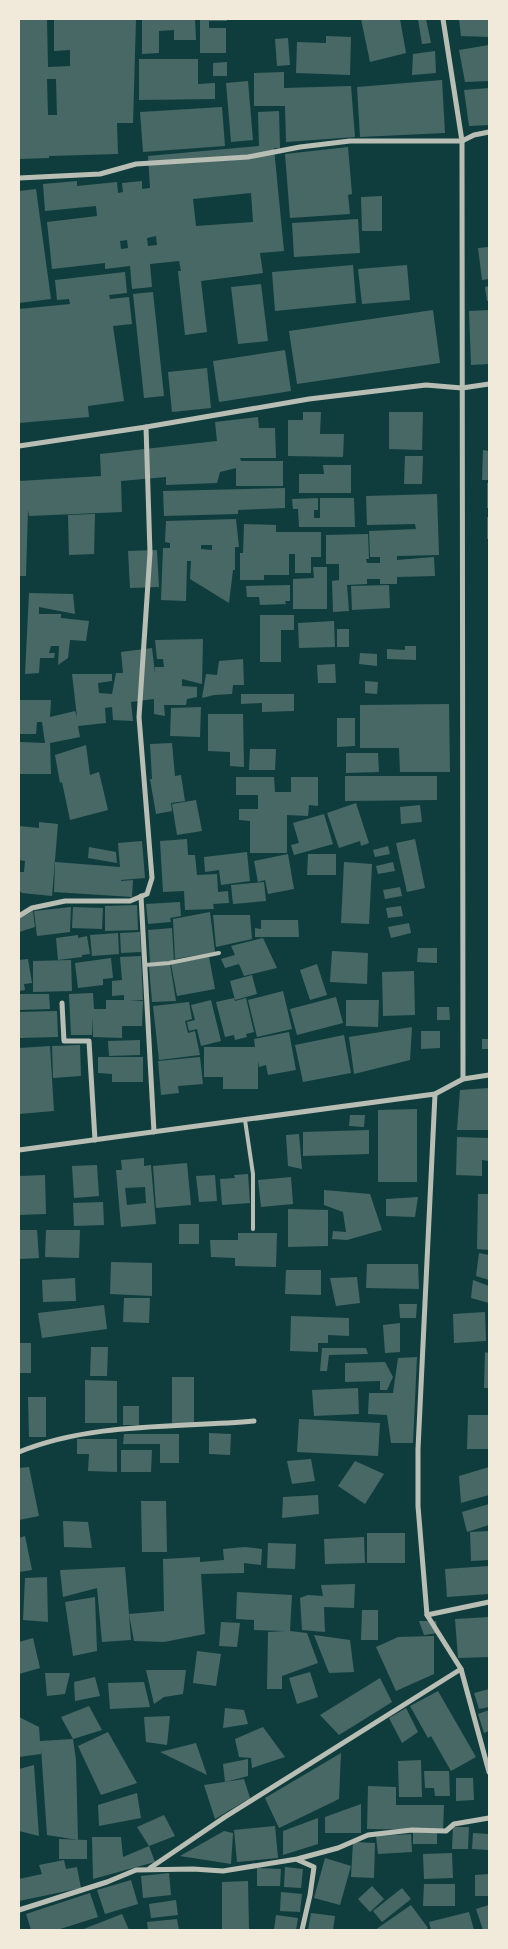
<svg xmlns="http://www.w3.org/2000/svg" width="508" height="1949" font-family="'Sofia Sans Condensed',sans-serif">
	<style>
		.building { fill: #486865; fill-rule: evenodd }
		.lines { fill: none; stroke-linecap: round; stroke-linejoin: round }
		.service { stroke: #b8beb3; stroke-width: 4 }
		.minor { stroke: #b8beb3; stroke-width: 5 }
	</style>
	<rect width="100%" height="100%" fill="#0f3d3e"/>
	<!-- building -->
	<g class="building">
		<path d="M19,19H47L48,67L70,66V50L54,51V19H136L133,123H117L118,154L49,156V158L19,159ZM47,79H56L57,115H48Z"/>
		<polygon points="142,19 195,19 196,40 174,40 174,30 159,31 159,53 142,54"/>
		<polygon points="200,19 227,19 227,21 209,21 209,28 226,28 226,53 200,53"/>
		<polygon points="361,19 400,19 406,53 370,62"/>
		<polygon points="418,19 426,19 431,43 422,44"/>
		<polygon points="459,19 489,19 489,37 461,36"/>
		<polygon points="326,36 351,37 350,75 296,73 297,42 326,43"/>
		<polygon points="288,38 290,65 277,66 275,39"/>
		<polygon points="489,45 489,81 465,82 459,50"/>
		<polygon points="435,51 436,73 412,75 413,54"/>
		<polygon points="139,59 198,59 198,84 215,83 215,99 139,100"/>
		<polygon points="227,62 227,76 213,76 213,63"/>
		<polygon points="284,72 284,88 351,86 355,137 286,142 285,106 254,106 254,73"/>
		<polygon points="442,80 445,133 360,137 357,87"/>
		<polygon points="248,81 253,140 231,142 226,83"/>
		<polygon points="489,88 489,125 469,126 464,90"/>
		<polygon points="222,107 225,146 143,152 140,112"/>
		<path d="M279,111L280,148H274L284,251L260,253L263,273L201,281L207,332L185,335L178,271H181L179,261L150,264L152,287L132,289L130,266L105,269V263L52,269L47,222L97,216L96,206L45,211L43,184L77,181V186L117,182L118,193L123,192L122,183L142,181V189L150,188L148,156L259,146L258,112ZM251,193L253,222L196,226L193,199ZM156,236L157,245L148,246L147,238ZM127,240L128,248L121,249L120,241Z"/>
		<polygon points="348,147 352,194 348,195 350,214 290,218 285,154"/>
		<polygon points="36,189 51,299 19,303 19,191"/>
		<polygon points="382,196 382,231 362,231 361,197"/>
		<polygon points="358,219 360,253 294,257 292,223"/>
		<polygon points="489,247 489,279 482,280 478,248"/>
		<polygon points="353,265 356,303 275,311 272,272"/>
		<polygon points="407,265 410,300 362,304 358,269"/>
		<polygon points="125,272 127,293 109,295 110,299 129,297 132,324 113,326 124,401 88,406 89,417 19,423 19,309 70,304 69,299 57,300 55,280"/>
		<polygon points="261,284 268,341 238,344 231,287"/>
		<polygon points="489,286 489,301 487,301 485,287"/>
		<polygon points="153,292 164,396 144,398 133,294"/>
		<polygon points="433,310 440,363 297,384 289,331"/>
		<polygon points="489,310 489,364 471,365 469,311"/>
		<polygon points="285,350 291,391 219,402 213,361"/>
		<polygon points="207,368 211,408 172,412 168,372"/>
		<polygon points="303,412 321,412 320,434 344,434 343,457 288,456 288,420 303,420"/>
		<polygon points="389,412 423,412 422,450 389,449"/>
		<polygon points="258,417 259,428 275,428 276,458 240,458 241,461 283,461 283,486 236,486 236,468 220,472 217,483 166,485 166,477 121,481 122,512 29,516 28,510 26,576 19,576 19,481 101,476 100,454 217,441 215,422"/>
		<polygon points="483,450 489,451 489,480 482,480"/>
		<polygon points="405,456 423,456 422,484 404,484"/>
		<polygon points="323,465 351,465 351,493 299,493 299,474 324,474"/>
		<rect x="487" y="483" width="2" height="25"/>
		<polygon points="285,488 285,508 238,510 238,514 164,516 163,491"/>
		<polygon points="437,494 439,555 397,556 397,560 434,557 435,576 397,577 397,584 380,584 380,579 367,579 367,584 347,585 349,611 333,612 332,581 339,580 339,564 326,564 326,535 368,534 369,559 366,559 367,563 380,563 380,557 370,557 369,531 416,529 415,524 367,525 366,496"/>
		<polygon points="318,498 318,510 314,510 314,518 320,518 320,498 354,498 355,527 299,527 298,509 293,509 292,499"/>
		<polygon points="95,514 94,554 69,555 68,515"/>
		<rect x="487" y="517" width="2" height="22"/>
		<path d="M236,519L239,547H235V570H233L229,603L190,579L191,561H187L186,601L161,600L163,548H170V543L165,542L166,521ZM201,545H212V550L201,549Z"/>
		<polygon points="244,524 276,525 276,532 321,532 321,557 311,557 311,573 295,573 295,554 289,554 289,575 264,575 264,580 240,580 240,553 243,553"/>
		<polygon points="157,550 159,587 130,588 128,551"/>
		<polygon points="313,567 327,567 327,609 293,609 293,579 314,578"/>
		<polygon points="290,585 290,601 285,601 286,604 260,605 259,597 247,597 246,586"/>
		<polygon points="389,585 390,608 352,610 351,586"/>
		<polygon points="29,593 73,594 75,614 39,607 39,614 61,614 61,618 89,621 86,641 70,640 68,658 58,665 59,646 51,646 49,653 55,653 54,658 40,658 39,673 25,674"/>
		<polygon points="260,615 294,615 294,630 281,630 281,662 260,662"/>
		<polygon points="334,621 335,647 299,648 298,623"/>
		<rect x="337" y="629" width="12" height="18"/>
		<polygon points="203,639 202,684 182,679 182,686 197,687 197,697 187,699 186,705 164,705 165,716 154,714 154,699 131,702 133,721 113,720 112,707 105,708 106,723 78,726 80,737 50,743 51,774 19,774 19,742 45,743 42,722 37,722 36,734 19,734 20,700 51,700 50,717 75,711 77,717 72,674 112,674 112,681 98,683 99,693 112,694 116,673 123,673 121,652 152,648 155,673 155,667 164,667 163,659 157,659 155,640"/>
		<polygon points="405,646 416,646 416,660 387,659 387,649 405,650"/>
		<polygon points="360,653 377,654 377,666 359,664"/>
		<polygon points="243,659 244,685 233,685 232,694 214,695 202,698 206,674 217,675 219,661"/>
		<polygon points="335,664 336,683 318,683 317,665"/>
		<polygon points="365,681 378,682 377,694 365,693"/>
		<polygon points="241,694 294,694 294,711 262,712 262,703 241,704"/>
		<polygon points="449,704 450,772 400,772 399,748 360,748 360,705"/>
		<polygon points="201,707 200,737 170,736 171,708"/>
		<polygon points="208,714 243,714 244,767 230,766 230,752 208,751"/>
		<polygon points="337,718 355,718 355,746 337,747"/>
		<polygon points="172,743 175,776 181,775 185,801 171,803 172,811 156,814 150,779 152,779 150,744"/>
		<polygon points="86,745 90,775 99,772 108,810 70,820 62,782 60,783 55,755"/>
		<polygon points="250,749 276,749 275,770 249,770"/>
		<polygon points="346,753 378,753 379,772 346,773"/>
		<polygon points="345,776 437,776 437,800 345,801"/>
		<polygon points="236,777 274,777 275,792 291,792 291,777 318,777 318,806 309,805 308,816 287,815 287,853 250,853 250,821 239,820 239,809 258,809 258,795 236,795"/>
		<polygon points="196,800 202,831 177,835 172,804"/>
		<polygon points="356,803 369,843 361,846 360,841 339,848 327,813"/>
		<polygon points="420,805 422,822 401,824 400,807"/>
		<polygon points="324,814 333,844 294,855 291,845 299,843 293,823"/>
		<polygon points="39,822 58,824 52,896 22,893 19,890 19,872 24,872 25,861 19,860 19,826 39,828"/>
		<polygon points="187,839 188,855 195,855 197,875 217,874 218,892 228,891 229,903 213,904 214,909 185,910 184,891 163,892 160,841"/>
		<polygon points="415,839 425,888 407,892 396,843"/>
		<polygon points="142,841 145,878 121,880 121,881 133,880 132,897 54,892 55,862 120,867 118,843"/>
		<polygon points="388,846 390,854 375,857 373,850"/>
		<polygon points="89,847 116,852 117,863 88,858"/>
		<polygon points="247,852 250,881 221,885 219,870 205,872 204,857"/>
		<polygon points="288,854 294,889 268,894 265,880 258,882 254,861"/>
		<polygon points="308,854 336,854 336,875 307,875"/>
		<polygon points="344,862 372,864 369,924 341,923"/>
		<polygon points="393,862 395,871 378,874 376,866"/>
		<polygon points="264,882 266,901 233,904 231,885"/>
		<polygon points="400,887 402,896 385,899 383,890"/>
		<polygon points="180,902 181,916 170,918 171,922 148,924 146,904"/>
		<polygon points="137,905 138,930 105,931 105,906"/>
		<polygon points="401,906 403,916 388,918 386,908"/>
		<polygon points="71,907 70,932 37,936 34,911"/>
		<polygon points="73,907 103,908 102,929 72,928"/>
		<polygon points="33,911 35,927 19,932 19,919"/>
		<polygon points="210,912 215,952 175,959 173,919"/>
		<polygon points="213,915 250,915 252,939 216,947"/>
		<polygon points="261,920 298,920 299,937 255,937 255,928 261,929"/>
		<polygon points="409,923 411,933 391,938 388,927"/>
		<polygon points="172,928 174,961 150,963 148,930"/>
		<polygon points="140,932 141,952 121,953 120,933"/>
		<polygon points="118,933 119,954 92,956 90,935"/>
		<polygon points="78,935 78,938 87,936 90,954 82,955 82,957 58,960 56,938"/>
		<polygon points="263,938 277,968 244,976 239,964 225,968 221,959 235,955 231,946"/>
		<polygon points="418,948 437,948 437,963 417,962"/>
		<polygon points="332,951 368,953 367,984 330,982"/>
		<polygon points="141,956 143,1000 129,1001 143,1001 142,1026 122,1026 122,1038 93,1037 93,1016 92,1035 71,1035 69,994 93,993 94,1009 106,1009 106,1000 124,1000 124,995 112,996 112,981 122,980 120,957"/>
		<polygon points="209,957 215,989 177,996 171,964"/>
		<polygon points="111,958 113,978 103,979 103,985 78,988 75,963"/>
		<polygon points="28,959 32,983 24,984 25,990 19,991 19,960"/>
		<polygon points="71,960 72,991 33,992 33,961"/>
		<polygon points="170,964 176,1001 152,1002 149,966"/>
		<polygon points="317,964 327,995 310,1000 300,970"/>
		<polygon points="414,971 415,1015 383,1016 382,972"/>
		<polygon points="252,975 257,994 235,1000 230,981"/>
		<polygon points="283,991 292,1029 257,1037 248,1000"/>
		<polygon points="19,994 49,994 50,1009 19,1010"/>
		<polygon points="336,997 343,1023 297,1035 290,1009"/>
		<polygon points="234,998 235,1001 246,998 254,1032 246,1034 247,1037 235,1040 234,1035 225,1037 216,1002"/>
		<polygon points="211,1000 221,1041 201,1046 197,1029 189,1031 187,1022 195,1020 191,1005"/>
		<polygon points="346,1000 379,1000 378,1027 346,1026"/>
		<polygon points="189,1002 192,1019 185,1021 188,1033 195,1031 200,1055 159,1060 153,1006"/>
		<polygon points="437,1007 449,1007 450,1020 437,1020"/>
		<polygon points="57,1011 58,1037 19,1038 19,1012"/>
		<polygon points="412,1027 410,1060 354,1074 349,1037"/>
		<polygon points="421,1031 440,1031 440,1048 421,1049"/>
		<polygon points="289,1032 296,1070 268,1075 266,1065 259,1067 258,1061 258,1089 223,1089 223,1077 204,1077 204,1047 255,1047 254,1039"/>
		<polygon points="344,1035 351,1073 303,1082 295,1045"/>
		<rect x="482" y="1039" width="7" height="10"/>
		<polygon points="140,1040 140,1055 109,1056 108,1041"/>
		<polygon points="80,1045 81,1076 53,1078 52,1046"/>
		<polygon points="50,1046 54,1111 19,1114 19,1048"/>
		<polygon points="98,1057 143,1057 143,1082 112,1082 112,1074 98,1073"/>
		<polygon points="200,1057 203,1084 178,1086 179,1093 161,1095 158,1061"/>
		<polygon points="489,1088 489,1130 457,1130 460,1090"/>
		<polygon points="417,1109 417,1182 378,1182 378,1110"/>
		<polygon points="350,1115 365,1115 364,1127 349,1126"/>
		<polygon points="369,1130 369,1154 303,1156 303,1132"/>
		<polygon points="299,1134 302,1169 288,1166 286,1135"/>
		<polygon points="457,1137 489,1138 489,1161 482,1160 482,1176 456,1175"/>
		<path d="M144,1158V1166L151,1165L156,1224L121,1227L116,1170H122L121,1160ZM145,1187L146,1203L127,1205L125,1188Z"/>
		<polygon points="187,1163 191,1205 156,1208 153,1166"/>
		<polygon points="97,1165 99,1196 74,1198 72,1166"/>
		<polygon points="248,1174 250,1203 222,1205 220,1179 235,1178 234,1175"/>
		<polygon points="45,1175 46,1214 19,1215 19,1176"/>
		<polygon points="215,1175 217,1201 199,1202 196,1176"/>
		<polygon points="291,1177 293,1204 261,1207 258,1180"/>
		<polygon points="324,1190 370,1194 382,1230 347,1240 332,1239 333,1231 346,1232 343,1212 324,1205"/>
		<polygon points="478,1194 489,1194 489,1250 477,1249"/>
		<polygon points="418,1197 415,1217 386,1216 386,1199"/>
		<polygon points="103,1202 104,1225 74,1226 73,1203"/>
		<polygon points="288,1209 328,1210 328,1246 288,1247"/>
		<rect x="179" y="1224" width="20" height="20"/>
		<polygon points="19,1230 37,1230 39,1258 19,1259"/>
		<polygon points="46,1230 80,1230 79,1258 45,1257"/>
		<polygon points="238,1233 277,1233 276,1267 235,1266 235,1258 211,1257 210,1240 238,1240"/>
		<polygon points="479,1253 489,1255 489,1280 476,1276"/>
		<polygon points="111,1262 152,1263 152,1296 110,1294"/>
		<polygon points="367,1264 418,1264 419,1289 366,1288"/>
		<polygon points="286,1270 321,1270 321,1295 285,1294"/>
		<polygon points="357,1277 360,1303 336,1306 330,1278"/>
		<polygon points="75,1278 76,1301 43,1302 42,1280"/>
		<polygon points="473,1280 489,1286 489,1303 471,1298"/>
		<polygon points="124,1298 150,1298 149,1323 123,1322"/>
		<polygon points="399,1304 417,1304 416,1318 400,1318"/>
		<polygon points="104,1305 107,1329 42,1338 38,1313"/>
		<polygon points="485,1312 486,1341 454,1343 453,1314"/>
		<polygon points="291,1316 349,1318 349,1336 328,1335 328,1343 318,1343 318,1352 290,1351"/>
		<polygon points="400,1323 400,1352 385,1353 383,1325"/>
		<rect x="19" y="1343" width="12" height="30"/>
		<polygon points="91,1347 108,1347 107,1376 90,1376"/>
		<polygon points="322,1348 366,1348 368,1354 329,1355 327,1371 320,1371"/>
		<polygon points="485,1352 489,1353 489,1388 484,1388"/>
		<polygon points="417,1357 413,1443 391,1443 387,1415 368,1414 369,1393 393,1393 398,1358"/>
		<polygon points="385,1362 393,1377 387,1390 380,1390 380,1381 345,1382 345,1363"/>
		<rect x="172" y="1377" width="22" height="46"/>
		<polygon points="85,1380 117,1381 117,1423 85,1423"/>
		<polygon points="358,1388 359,1414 314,1416 312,1390"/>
		<polygon points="28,1397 46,1397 46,1437 29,1437"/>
		<rect x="123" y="1406" width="16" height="19"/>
		<polygon points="468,1415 489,1415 489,1449 467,1449"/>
		<polygon points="299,1419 380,1423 378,1456 297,1452"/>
		<polygon points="209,1433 231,1434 230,1455 209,1454"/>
		<polygon points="124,1434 179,1434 179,1463 160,1463 160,1444 123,1444"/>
		<polygon points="77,1439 117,1439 117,1472 88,1471 89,1454 77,1454"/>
		<polygon points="121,1450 152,1450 151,1472 121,1472"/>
		<polygon points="311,1459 315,1481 292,1484 287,1461"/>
		<polygon points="355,1461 384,1474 365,1504 338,1486"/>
		<polygon points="29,1467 39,1516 19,1520 19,1468"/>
		<polygon points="489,1467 489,1495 461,1503 459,1476"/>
		<polygon points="318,1495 319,1514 282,1518 283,1497"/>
		<polygon points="141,1501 166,1501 167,1552 142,1552"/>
		<polygon points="489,1504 489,1525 467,1532 462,1512"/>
		<polygon points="63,1521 88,1522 92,1548 64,1547"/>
		<polygon points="489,1531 489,1560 471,1561 470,1532"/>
		<rect x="367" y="1533" width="38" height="30"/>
		<polygon points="25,1536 32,1570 19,1572 19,1538"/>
		<polygon points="364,1537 365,1563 325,1564 324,1539"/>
		<polygon points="268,1543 296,1544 295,1569 267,1568"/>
		<polygon points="245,1547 262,1549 261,1565 244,1563 244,1573 201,1574 205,1634 164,1642 134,1641 129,1614 131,1640 102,1642 97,1588 63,1597 60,1570 125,1567 129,1614 164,1611 163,1559 200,1557 200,1562 224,1560 223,1549"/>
		<polygon points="489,1566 489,1594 447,1597 445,1569"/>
		<polygon points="47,1577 48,1622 23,1620 25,1578"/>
		<polygon points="355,1584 354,1608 324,1607 325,1632 302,1630 300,1598 308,1595 323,1596 321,1585"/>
		<polygon points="237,1592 292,1595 290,1631 307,1633 318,1663 282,1676 282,1689 267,1689 268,1632 285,1631 254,1630 254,1620 236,1619"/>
		<polygon points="95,1597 97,1651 73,1656 65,1602"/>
		<polygon points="362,1610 378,1610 378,1640 361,1640"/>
		<polygon points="489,1617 489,1657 458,1658 455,1619"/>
		<polygon points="419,1621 436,1621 438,1633 424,1635"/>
		<polygon points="221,1622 240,1623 237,1647 219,1646"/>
		<polygon points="314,1635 350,1640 354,1672 329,1673"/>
		<polygon points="434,1636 434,1674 396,1691 376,1647 398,1637"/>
		<polygon points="33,1638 40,1668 19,1674 19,1642"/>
		<polygon points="197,1651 221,1654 216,1686 193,1683"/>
		<polygon points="146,1670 186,1670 183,1694 164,1697 154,1704"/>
		<polygon points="310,1672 318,1697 297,1704 289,1678"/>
		<polygon points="45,1673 70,1673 65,1694 47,1696"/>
		<polygon points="95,1677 100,1696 75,1701 74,1682"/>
		<polygon points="380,1678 392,1702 339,1735 320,1715"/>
		<polygon points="144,1682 150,1707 110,1709 108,1683"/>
		<polygon points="489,1689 489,1707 479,1709 474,1693"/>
		<polygon points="438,1691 476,1757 451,1771 431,1736 428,1738 410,1706"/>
		<polygon points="89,1706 102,1730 73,1739 61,1717"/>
		<polygon points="225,1708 244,1710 248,1724 223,1728"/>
		<polygon points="406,1708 418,1732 402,1743 389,1718"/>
		<polygon points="489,1710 489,1731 484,1733 478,1714"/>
		<polygon points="170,1716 167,1745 146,1742 144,1717"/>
		<polygon points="19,1717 39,1727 40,1741 73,1739 76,1760 78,1840 47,1835 41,1748 41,1754 19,1757"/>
		<polygon points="263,1727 285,1757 252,1768 251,1758 239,1757 235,1739"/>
		<polygon points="108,1732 137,1783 101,1795 78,1746"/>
		<polygon points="196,1743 207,1775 160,1752"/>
		<polygon points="341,1753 339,1799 279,1828 265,1798"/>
		<polygon points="248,1759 248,1776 225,1782 223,1764"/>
		<polygon points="421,1760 422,1797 399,1797 398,1761"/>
		<polygon points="34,1765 39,1836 19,1831 19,1769"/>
		<polygon points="424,1771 449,1771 450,1796 435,1796 434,1788 425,1788"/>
		<polygon points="456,1778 473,1778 474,1800 456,1801"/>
		<polygon points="244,1779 250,1798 215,1819 204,1785"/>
		<polygon points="368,1786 396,1787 396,1805 444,1805 443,1830 367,1829"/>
		<polygon points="137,1793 141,1818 99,1826 98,1805"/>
		<polygon points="361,1804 361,1833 325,1833 325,1817"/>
		<polygon points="164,1815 175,1836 149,1846 137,1827"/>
		<polygon points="318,1818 318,1844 283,1855 283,1831"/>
		<polygon points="275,1826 278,1858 237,1862 234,1830"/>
		<polygon points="453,1827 469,1827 468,1849 452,1849"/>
		<polygon points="224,1831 233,1833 231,1864 180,1856"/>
		<rect x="413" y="1832" width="24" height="12"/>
		<polygon points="473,1833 489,1834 489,1850 472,1849"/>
		<polygon points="411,1834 412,1852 378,1854 376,1836"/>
		<polygon points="92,1837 121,1837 123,1857 149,1846 155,1862 93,1879"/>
		<polygon points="59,1839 87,1840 87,1859 59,1859"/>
		<polygon points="353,1842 375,1843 374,1878 351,1877"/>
		<polygon points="452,1853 453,1878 424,1879 423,1854"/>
		<polygon points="325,1858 351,1866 340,1905 314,1898"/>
		<polygon points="64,1860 66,1869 77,1867 81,1888 19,1901 19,1879 42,1874 39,1865"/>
		<polygon points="285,1867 303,1869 301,1888 284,1887"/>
		<polygon points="257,1868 281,1869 280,1886 257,1886"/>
		<polygon points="169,1873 171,1895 143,1898 141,1876"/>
		<polygon points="489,1874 489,1896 475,1896 475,1875"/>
		<polygon points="131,1880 138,1904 105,1914 97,1890"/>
		<polygon points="248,1881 249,1929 222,1929 222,1882"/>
		<polygon points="424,1884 455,1884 455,1906 423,1906"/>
		<polygon points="372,1886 384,1899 370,1912 358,1899"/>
		<polygon points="402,1888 411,1899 382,1922 373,1911"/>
		<polygon points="281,1892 302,1894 300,1912 280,1911"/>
		<polygon points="90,1893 98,1917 57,1930 31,1930 26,1914"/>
		<polygon points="176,1900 178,1915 151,1918 149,1904"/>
		<polygon points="411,1905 428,1928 425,1930 375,1930"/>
		<polygon points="489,1905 489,1930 483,1930 476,1909"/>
		<polygon points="469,1912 474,1930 431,1930 429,1922"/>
		<polygon points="311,1913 335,1916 333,1930 308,1930"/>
		<polygon points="122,1914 129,1930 81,1930"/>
		<polygon points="276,1915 298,1918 296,1930 274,1930"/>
		<polygon points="177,1919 179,1930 148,1930 147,1922"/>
	</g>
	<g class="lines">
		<!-- service -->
		<g class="service">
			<polyline points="145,965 169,963 219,953"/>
			<polyline points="245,1120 253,1174 253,1229"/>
		</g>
		<!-- minor -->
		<g class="minor">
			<polyline points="443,19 462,141 463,1079"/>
			<polyline points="19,178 100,174 136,164 248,157 300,147 350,141 462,141 474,135 489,132"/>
			<polyline points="19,446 146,427 309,399 426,385 462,388 489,384"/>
			<polyline points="141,896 154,1132"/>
			<polyline points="19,916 32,908 65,901 130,901 147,894 152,878 139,717 150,553 146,427"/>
			<polyline points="62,1003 64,1041 89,1041 95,1140"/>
			<polyline points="435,1094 418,1449 418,1506 427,1615 461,1669 489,1772"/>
			<polyline points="19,1150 435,1094 463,1079 489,1075"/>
			<path d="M19,1452C92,1422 177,1428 254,1421"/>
			<polyline points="427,1615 489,1602"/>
			<polyline points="298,1860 314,1867 310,1895 302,1930"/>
			<polyline points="150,1868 225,1817 461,1669"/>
			<polyline points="19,1910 107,1882 136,1870 193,1869 223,1871 297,1859 338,1848 368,1835 412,1830 446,1831 454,1824 489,1818"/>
		</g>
	</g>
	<!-- border -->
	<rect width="508" height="1949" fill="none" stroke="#f1e9da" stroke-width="40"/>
</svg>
